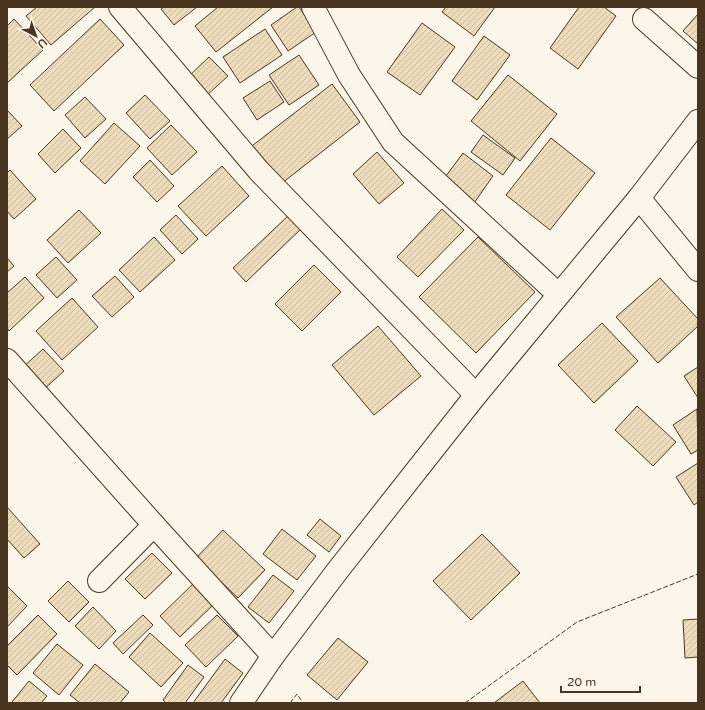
<svg xmlns="http://www.w3.org/2000/svg" width="705" height="710" font-family="'Varela Round',sans-serif">
	<style>
		.building { fill: url(#building-hatch); stroke: #4a3520 }
		.lines { fill: none; stroke-linecap: round; stroke-linejoin: round }
		.minor-casing { stroke: #4a3520; stroke-width: 24 }
		.minor { stroke: #fbf6e9; stroke-width: 22 }
		.fence { stroke: #4a3520; stroke-width: 1; stroke-dasharray: 5 2; stroke-linecap: butt }
	</style>
	<defs>
		<pattern id="building-hatch" width="6" height="6" patternUnits="userSpaceOnUse"><rect width="6" height="6" fill="#ecdcbc"/><path d="M-1 1l2-2M0 6l6-6M5 7l2-2" fill="none" stroke="#ccbda1"/></pattern>
	</defs>
	<rect width="100%" height="100%" fill="#fbf6e9"/>
	<!-- building -->
	<g class="building">
		<polygon points="37,7 95,7 51,45 26,16"/>
		<polygon points="164,7 197,7 174,25 161,9"/>
		<polygon points="218,7 273,7 216,52 195,26"/>
		<polygon points="297,7 299,7 316,32 288,51 271,25"/>
		<polygon points="446,7 495,7 474,36 442,12"/>
		<polygon points="579,7 604,7 616,16 578,69 550,48"/>
		<polygon points="698,14 698,44 683,31"/>
		<polygon points="14,19 43,50 7,83 7,26"/>
		<polygon points="100,19 124,45 54,111 30,85"/>
		<polygon points="422,23 455,47 420,95 387,72"/>
		<polygon points="265,29 282,55 240,83 223,57"/>
		<polygon points="484,36 510,55 477,100 452,81"/>
		<polygon points="299,55 319,85 289,105 269,75"/>
		<polygon points="209,57 228,76 206,96 188,77"/>
		<polygon points="508,75 557,114 520,161 471,121"/>
		<polygon points="270,81 284,102 257,120 243,98"/>
		<polygon points="332,84 360,122 277,187 248,149"/>
		<polygon points="145,95 170,121 150,139 126,113"/>
		<polygon points="85,97 106,119 85,138 65,115"/>
		<polygon points="7,110 22,126 7,139"/>
		<polygon points="114,123 140,146 105,184 80,161"/>
		<polygon points="171,125 197,152 172,175 147,148"/>
		<polygon points="63,129 81,148 55,173 38,154"/>
		<polygon points="483,135 515,158 503,175 471,152"/>
		<polygon points="551,138 595,173 550,230 506,195"/>
		<polygon points="377,152 404,183 379,204 353,174"/>
		<polygon points="463,153 493,176 474,203 443,180"/>
		<polygon points="150,160 174,186 157,202 133,177"/>
		<polygon points="222,166 249,196 206,236 178,206"/>
		<polygon points="10,170 36,199 14,219 7,211 7,173"/>
		<polygon points="442,209 464,230 418,277 397,257"/>
		<polygon points="79,210 101,233 68,263 47,240"/>
		<polygon points="290,214 303,227 246,282 233,268"/>
		<polygon points="176,215 198,239 182,254 160,230"/>
		<polygon points="154,237 175,260 140,292 119,270"/>
		<polygon points="478,237 535,292 476,353 419,297"/>
		<polygon points="56,257 77,280 57,298 36,275"/>
		<polygon points="7,258 14,266 7,272"/>
		<polygon points="314,265 341,292 302,331 275,304"/>
		<polygon points="115,276 134,297 112,317 92,296"/>
		<polygon points="25,277 44,298 9,331 7,328 7,293"/>
		<polygon points="660,278 698,319 698,326 658,363 616,317"/>
		<polygon points="72,298 98,327 62,360 36,331"/>
		<polygon points="602,323 638,361 594,403 558,365"/>
		<polygon points="378,326 421,376 374,415 332,365"/>
		<polygon points="43,349 64,371 42,391 21,369"/>
		<polygon points="698,367 698,398 684,376"/>
		<polygon points="637,406 676,442 653,466 615,430"/>
		<polygon points="697,409 698,450 691,454 673,425"/>
		<polygon points="698,463 698,502 694,505 676,477"/>
		<polygon points="7,507 40,544 24,558 7,539"/>
		<polygon points="320,519 341,536 329,552 307,535"/>
		<polygon points="282,529 316,556 297,580 263,554"/>
		<polygon points="223,530 265,570 238,598 196,558"/>
		<polygon points="482,534 520,573 471,620 433,581"/>
		<polygon points="152,553 172,573 145,599 125,579"/>
		<polygon points="273,575 294,591 269,623 248,607"/>
		<polygon points="68,581 89,602 69,622 48,601"/>
		<polygon points="194,583 214,604 180,637 160,616"/>
		<polygon points="7,586 27,606 7,627"/>
		<polygon points="93,607 116,631 99,649 75,626"/>
		<polygon points="38,615 57,634 17,675 7,665 7,646"/>
		<polygon points="143,615 153,625 123,654 113,643"/>
		<polygon points="217,615 238,636 206,667 185,645"/>
		<polygon points="698,619 698,657 685,658 683,620"/>
		<polygon points="150,633 183,663 161,687 129,657"/>
		<polygon points="338,638 368,662 337,700 307,675"/>
		<polygon points="57,644 83,665 59,695 33,673"/>
		<polygon points="225,659 243,673 221,703 193,703"/>
		<polygon points="95,664 129,692 120,703 80,703 70,695"/>
		<polygon points="188,665 204,677 185,703 166,703 163,700"/>
		<polygon points="29,681 47,696 41,703 14,703 12,702"/>
		<polygon points="523,681 540,703 494,703"/>
	</g>
	<g class="lines">
		<defs>
			<g id="minor">
				<polyline points="120,7 259,171 476,395"/>
				<polyline points="313,7 349,75 393,142 558,294"/>
				<polyline points="644,19 698,67"/>
				<polyline points="639,198 698,270"/>
				<polyline points="7,360 154,525 273,656"/>
				<polyline points="99,581 154,525"/>
				<polyline points="241,703 273,656 338,570 476,395 639,198 698,121"/>
			</g>
		</defs>
		<!-- minor casing -->
		<use href="#minor" class="minor-casing"/>
		<!-- minor -->
		<use href="#minor" class="minor"/>
		<!-- fence -->
		<g class="fence">
			<polyline points="290,703 297,694 303,703"/>
			<polyline points="465,703 577,622 698,574"/>
		</g>
	</g>
	<!-- border -->
	<rect width="705" height="710" fill="none" stroke="#4a3520" stroke-width="16"/>
	<!-- north arrow -->
	<g transform="translate(36 36) rotate(139)" stroke="#fbf6e9" stroke-width="3" paint-order="stroke">
	<path d="M0-3L7 15L0 10L-7 15Z" fill="#4a3520"/>
	<text y="-6" font-size="11" font-weight="bold" text-anchor="middle" fill="#4a3520">U</text>
	</g>
	<!-- scale -->
	<path d="M561 686v6h79v-6" fill="none" stroke="#4a3520" stroke-width="2"/>
	<text x="567" y="686" font-size="12" fill="#4a3520" stroke="#fbf6e9" stroke-width="3" paint-order="stroke">20 m</text>
</svg>
